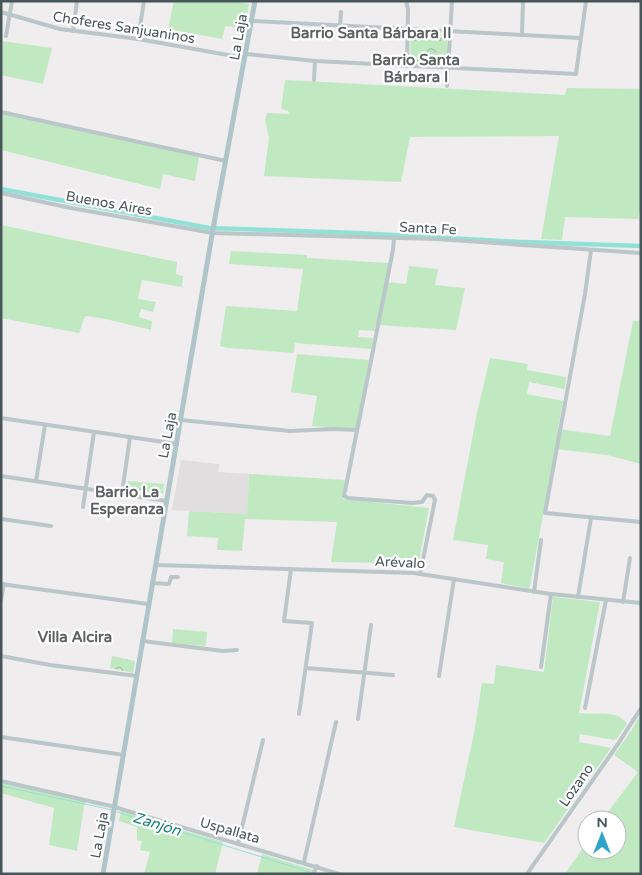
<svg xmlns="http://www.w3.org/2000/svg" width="642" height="875" font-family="'Varela Round',sans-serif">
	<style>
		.education { fill: #e0dedf }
		.green { fill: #c0e9c2 }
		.park { fill: url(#park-crowns) }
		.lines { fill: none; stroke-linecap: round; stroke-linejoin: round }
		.stream { stroke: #92e1d7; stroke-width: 1 }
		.canal { stroke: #92e1d7; stroke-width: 4.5 }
		.minor { stroke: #bac6c8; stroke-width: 4 }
		.major { stroke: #b0c5c9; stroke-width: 5 }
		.labels { text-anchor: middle; stroke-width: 4.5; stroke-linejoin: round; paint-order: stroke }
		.street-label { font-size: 14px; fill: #475658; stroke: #fff }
		.neighbourhood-label { font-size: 15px; font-weight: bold; fill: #5b6061; stroke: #fff }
		.water-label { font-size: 15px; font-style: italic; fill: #1a8276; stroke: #fff }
	</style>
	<defs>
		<pattern id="park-crowns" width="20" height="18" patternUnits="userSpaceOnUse" patternTransform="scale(1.25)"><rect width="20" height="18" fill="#c0e9c2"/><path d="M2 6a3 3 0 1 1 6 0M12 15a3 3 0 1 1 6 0" fill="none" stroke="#9ec0a0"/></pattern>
	</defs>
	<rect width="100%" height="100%" fill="#efedee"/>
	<!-- education -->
	<polygon class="education" points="181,460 219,464 218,472 249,474 247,514 172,510"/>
	<!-- green -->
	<g class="green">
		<polygon points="174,1 231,1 249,4 245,28 225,26 222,39 168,29"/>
		<polygon points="1,41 52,48 43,84 1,75"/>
		<polygon points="285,80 565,95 567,88 641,89 641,206 638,219 565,217 562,240 541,239 559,136 410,137 401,182 264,176 269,138 265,120 267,113 289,114 288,111 281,109"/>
		<polygon points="1,114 199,157 195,181 163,174 160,189 1,150"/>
		<polygon points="1,225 177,262 176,274 183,276 182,287 142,280 138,299 156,302 153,312 141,309 139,317 152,321 151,330 106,319 85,316 79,333 1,318"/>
		<polygon points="231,251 307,255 307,258 389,263 386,282 406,284 409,266 438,269 435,285 465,288 456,330 376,325 375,331 359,330 358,337 373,338 371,349 295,343 294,353 228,348 220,346 226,306 297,311 303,269 229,264"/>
		<polygon points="633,321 641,321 641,464 607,455 555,449 530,586 529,588 526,588 501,583 504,562 486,559 488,545 453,540 477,413 490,358 528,364 527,370 566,377 565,389 529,382 527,394 563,401 558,429 610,436"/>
		<polygon points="297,354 369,360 356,429 312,426 317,396 291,392"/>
		<polygon points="249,474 345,480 343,499 429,508 418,566 385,563 331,562 337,522 245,519 242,551 217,550 218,538 187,536 189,511 247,514"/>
		<path d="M553,597L600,602L579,713C594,715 619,709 627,724L617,738L614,740L580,734L579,742L611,748L544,843L454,827L474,733L482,683L494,684L496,665L544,672Z"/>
		<polygon points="173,629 207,632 206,646 172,643"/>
		<polygon points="639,717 641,717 641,874 565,874 587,842 587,850 617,850 617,820 602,820 638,772 614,755 631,731"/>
		<polygon points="1,783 86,802 84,806 77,851 49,845 54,808 1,793"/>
		<polygon points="121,810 141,818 223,842 215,874 144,874 150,852 140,850 142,841 137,840 137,827 119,821"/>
		<polygon points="262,854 313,870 311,874 257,874"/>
	</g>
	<!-- park -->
	<g class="park">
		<polygon points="415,32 445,34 447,36 447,60 446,64 415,64 411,62 410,37"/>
		<polygon points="128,481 164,484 163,493 159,494 129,489"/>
		<polygon points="112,656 135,661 133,673 110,668"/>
	</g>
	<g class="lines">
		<!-- stream -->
		<g class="stream">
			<polyline points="1,786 113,810"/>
			<polyline points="117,812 310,872"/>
		</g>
		<!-- canal -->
		<g class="canal">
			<polyline points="1,189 209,228 357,233 521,242"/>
			<polyline points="524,242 641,246"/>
		</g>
		<!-- minor -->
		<g class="minor">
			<polyline points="406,1 408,9 407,66"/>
			<polyline points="1,12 60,29 138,39 245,58"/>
			<polyline points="252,21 580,38"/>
			<polyline points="340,26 341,12"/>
			<polyline points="73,31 77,1"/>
			<polyline points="522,35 523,1"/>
			<polyline points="6,36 12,1"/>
			<polyline points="138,39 144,1"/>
			<polyline points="246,54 315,61 576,74 586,1"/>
			<polyline points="314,80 315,61"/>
			<polyline points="447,86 452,1"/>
			<polyline points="1,112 226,161"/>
			<polyline points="1,193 71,208 213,233 436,239 641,253"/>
			<polyline points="394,238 393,250 344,496 348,498 412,503 422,502 427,495 433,496 435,500 420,574"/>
			<polyline points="591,250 585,294 545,513 641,522"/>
			<polyline points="1,418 177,444"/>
			<polyline points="181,420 290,431 333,429 357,430"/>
			<polyline points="1,476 167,501"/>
			<polyline points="36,481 45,425"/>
			<polyline points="122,493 130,437"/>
			<polyline points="83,507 94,432"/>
			<polyline points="1,519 51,526"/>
			<polyline points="156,565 414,573 551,594 641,603"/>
			<polyline points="291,569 284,621 312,623 299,714"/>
			<polyline points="152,583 169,584 171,577 178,577"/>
			<polyline points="1,584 148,604"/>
			<polyline points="534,592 541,540"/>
			<polyline points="578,597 591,518"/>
			<polyline points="1,600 4,584"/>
			<polyline points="623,602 630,558"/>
			<polyline points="142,641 223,651 237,650"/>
			<polyline points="1,656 50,665 137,676"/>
			<polyline points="541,667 551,594"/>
			<polyline points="306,668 393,675"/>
			<polyline points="439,676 454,579"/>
			<polyline points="585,708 606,600"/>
			<polyline points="358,719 371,625"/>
			<polyline points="1,737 124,755"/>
			<polyline points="1,781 111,806 339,874"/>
			<polyline points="238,844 263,740"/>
			<polyline points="304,862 336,722"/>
			<polyline points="313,874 317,866"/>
			<polyline points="527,874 618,744 641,708"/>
		</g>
		<!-- major -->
		<polyline class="major" points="103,874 213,229 255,1"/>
	</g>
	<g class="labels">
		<!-- street labels -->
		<g class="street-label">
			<text transform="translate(124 27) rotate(9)" y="5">Choferes Sanjuaninos</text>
			<text transform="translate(238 37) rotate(-80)" y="5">La Laja</text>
			<text transform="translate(109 203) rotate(10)" y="5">Buenos Aires</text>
			<text transform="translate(428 228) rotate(3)" y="5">Santa Fe</text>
			<text transform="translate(167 435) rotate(-79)" y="5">La Laja</text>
			<text transform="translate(400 562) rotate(3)" y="5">Arévalo</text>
			<text transform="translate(576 785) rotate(-55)" y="5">Lozano</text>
			<text transform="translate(230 830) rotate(16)" y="5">Uspallata</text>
			<text transform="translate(99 835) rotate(-80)" y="5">La Laja</text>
		</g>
		<!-- neighbourhood labels -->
		<g class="neighbourhood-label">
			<text x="371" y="38">Barrio Santa Bárbara II</text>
			<text x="416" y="65">Barrio Santa<tspan x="416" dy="17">Bárbara I</tspan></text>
			<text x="127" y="497">Barrio La<tspan x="127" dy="17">Esperanza</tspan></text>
			<text x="75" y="642">Villa Alcira</text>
		</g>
		<!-- water labels -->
		<g class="water-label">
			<text transform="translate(157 824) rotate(17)" y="5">Zanjón</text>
		</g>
	</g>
	<!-- border -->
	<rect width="642" height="875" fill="none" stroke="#475658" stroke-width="5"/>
	<!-- north arrow -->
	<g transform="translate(602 835)"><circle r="24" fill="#ffffff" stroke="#b5bbbc"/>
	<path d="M0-4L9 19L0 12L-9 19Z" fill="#2da5c9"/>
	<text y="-8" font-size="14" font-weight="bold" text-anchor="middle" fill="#475658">N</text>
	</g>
</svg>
